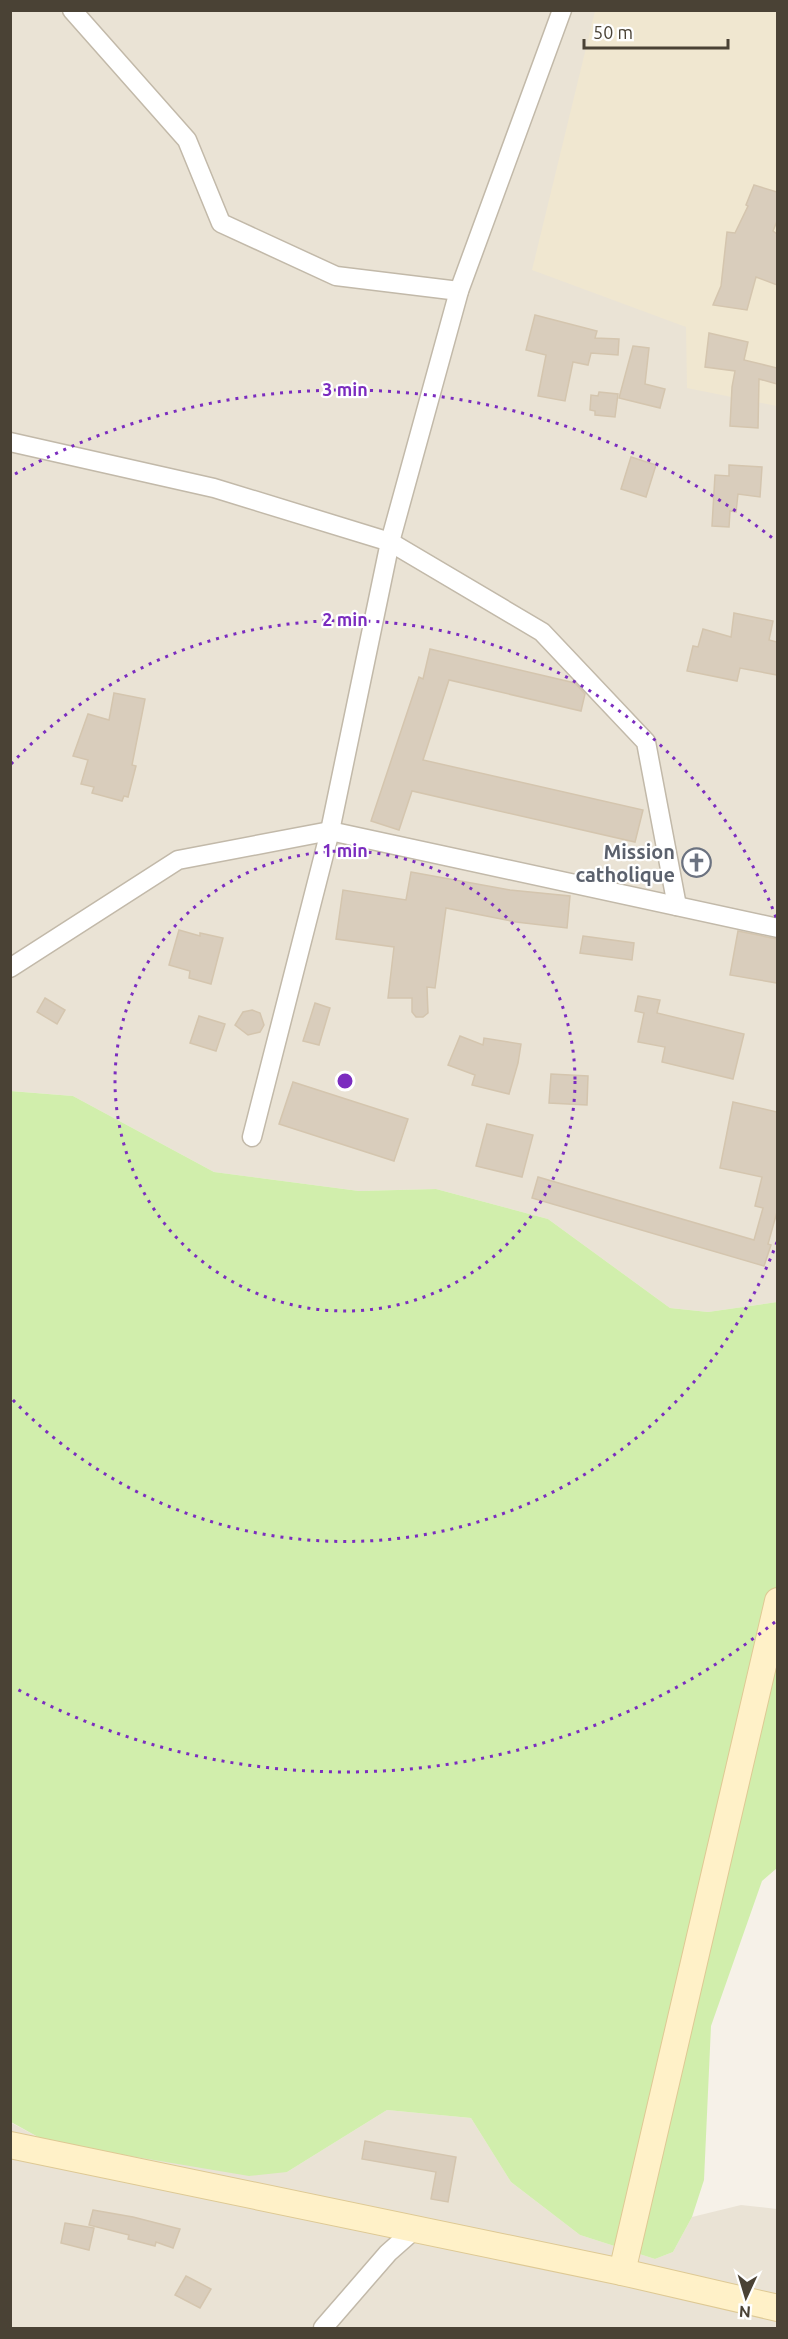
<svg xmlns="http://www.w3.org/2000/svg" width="788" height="2339" font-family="Ubuntu,sans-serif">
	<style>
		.residential { fill: #eae3d5 }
		.education { fill: #f0e7d0 }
		.green { fill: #d1eeac }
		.building { fill: #d9cdbc; stroke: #d4c5ae; stroke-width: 1.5 }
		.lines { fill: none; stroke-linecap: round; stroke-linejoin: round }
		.street-casing { stroke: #c2b9a9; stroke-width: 21 }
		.secondary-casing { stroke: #dec994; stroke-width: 28 }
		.street { stroke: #fff; stroke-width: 18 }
		.secondary { stroke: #fff1c8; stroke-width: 26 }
		.ring { fill: none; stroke: #7b2cbf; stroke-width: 3; stroke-dasharray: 3 6 }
		.labels { text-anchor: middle; stroke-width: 4.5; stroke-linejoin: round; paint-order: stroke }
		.worship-label { font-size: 20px; font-weight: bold; fill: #5b616d; stroke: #fff; text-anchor: end }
		.centre { fill: #7b2cbf; stroke: #fff; stroke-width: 3 }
		.ring-label { font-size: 18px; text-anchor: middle; font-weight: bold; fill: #7b2cbf; stroke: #fff; stroke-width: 4.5; stroke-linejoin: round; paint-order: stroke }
	</style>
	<rect width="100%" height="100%" fill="#f6f1e8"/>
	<!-- residential -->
	<g class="residential">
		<polygon points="10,11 777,11 777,1302 708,1312 670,1308 548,1219 436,1189 359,1191 214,1172 73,1096 11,1091"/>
		<polygon points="387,2110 471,2118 511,2182 580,2235 655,2259 673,2252 692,2217 741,2205 777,2209 777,2328 11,2328 10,2122 47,2142 287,2172"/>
	</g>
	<!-- education -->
	<polygon class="education" points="595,11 777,11 777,406 687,388 686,327 532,270"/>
	<!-- green -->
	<polygon class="green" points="10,1091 73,1096 214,1172 359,1191 436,1189 548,1219 670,1308 708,1312 777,1302 777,1868 762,1881 711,2026 704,2180 692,2217 673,2252 655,2259 580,2235 511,2182 471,2118 387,2110 287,2172 249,2176 47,2142 11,2122"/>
	<!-- building -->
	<g class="building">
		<polygon points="754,185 777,192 777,221 773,231 777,234 777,285 756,277 747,310 713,305 721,286 727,232 735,233 748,206 746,205"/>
		<polygon points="535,315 597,331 595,338 619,339 618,355 591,353 588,365 573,362 565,401 538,396 546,355 526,350"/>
		<polygon points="709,333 748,342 744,360 777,368 777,384 759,379 758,428 730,426 732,387 735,371 705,367"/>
		<polygon points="633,346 649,348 645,384 665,389 660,408 619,398"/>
		<polygon points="599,392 618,394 615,417 595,415 595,411 590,410 591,395 598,396"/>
		<polygon points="631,457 656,465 646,497 621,489"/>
		<polygon points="729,465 762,467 760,497 738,494 736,512 730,511 729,527 712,526 715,475 729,476"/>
		<polygon points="734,613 773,621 769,640 777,642 777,675 740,668 737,681 687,671 693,646 698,647 703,629 731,637"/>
		<polygon points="430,649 575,683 585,694 581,711 449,680 423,760 643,810 635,842 412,791 399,830 371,821 419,677 423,679"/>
		<polygon points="114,693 145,699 132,765 136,766 128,797 124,796 122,801 92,793 94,787 81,784 88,760 73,756 88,714 109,720"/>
		<polygon points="411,872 510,890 570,896 567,928 516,922 446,908 435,988 427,987 428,1013 423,1017 416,1017 412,1012 412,998 388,998 394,947 336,939 343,890 406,900"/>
		<polygon points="179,930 200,936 200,933 223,938 211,984 189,978 190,971 169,965"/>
		<polygon points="738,931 777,939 777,983 730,975"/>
		<polygon points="583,936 634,943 632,960 580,953"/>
		<polygon points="638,996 660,1000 657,1013 744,1034 733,1079 662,1062 665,1047 638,1042 644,1013 635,1011"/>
		<polygon points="45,998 65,1010 57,1024 37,1012"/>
		<polygon points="315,1003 330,1008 319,1045 303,1041"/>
		<polygon points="252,1010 260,1013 264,1025 260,1032 248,1035 235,1025 243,1012"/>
		<polygon points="199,1016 225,1024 216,1051 190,1043"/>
		<polygon points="460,1036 483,1045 484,1038 521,1044 518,1063 509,1094 472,1085 475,1075 448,1065"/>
		<polygon points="551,1074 588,1076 587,1105 549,1103"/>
		<polygon points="293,1082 408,1119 394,1161 279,1124"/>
		<polygon points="733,1102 777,1112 777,1212 768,1244 771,1245 764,1266 532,1198 538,1177 754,1240 763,1208 755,1206 762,1177 720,1168"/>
		<polygon points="487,1124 533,1135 522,1177 476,1166"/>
		<polygon points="365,2141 456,2157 448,2202 431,2199 436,2172 362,2159"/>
		<polygon points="93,2210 133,2217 180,2229 173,2248 156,2242 155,2246 128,2239 129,2235 89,2225"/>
		<polygon points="65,2223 94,2228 89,2250 61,2243"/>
		<polygon points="186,2276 211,2289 200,2308 175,2295"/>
	</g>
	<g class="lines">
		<defs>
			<g id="street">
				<polyline points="72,10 187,140 221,223 336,276 459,291"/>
				<polyline points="10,442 214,488 390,542 542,632 646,742 677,906"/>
				<polyline points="10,968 178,860 330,831 778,928"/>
				<polyline points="252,1137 330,831 390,542 459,291 562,10"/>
				<polyline points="323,2328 388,2253 414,2230"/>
			</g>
			<g id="secondary">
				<polyline points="10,2145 622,2272 778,2308"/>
				<polyline points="622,2272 778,1601"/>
			</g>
		</defs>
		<!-- street casing -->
		<use href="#street" class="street-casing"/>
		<!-- secondary casing -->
		<use href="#secondary" class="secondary-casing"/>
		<!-- street -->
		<use href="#street" class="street"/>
		<!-- secondary -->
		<use href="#secondary" class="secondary"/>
	</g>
	<!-- distance rings -->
	<g class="ring">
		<circle cx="345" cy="1081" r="230"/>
		<path d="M777 1242A461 461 0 0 1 11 1398M11 764A461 461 0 0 1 777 920"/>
		<path d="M775 1622A691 691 0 0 1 15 1688M15 474A691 691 0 0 1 775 540"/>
	</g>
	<!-- icons -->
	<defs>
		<symbol id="church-ring" viewBox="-11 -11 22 22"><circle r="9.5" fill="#fff" stroke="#6b7280" stroke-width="1.5"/><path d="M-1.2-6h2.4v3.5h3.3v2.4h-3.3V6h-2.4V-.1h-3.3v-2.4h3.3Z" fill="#6b7280"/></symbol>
	</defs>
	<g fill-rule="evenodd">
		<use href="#church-ring" x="680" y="846" width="33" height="33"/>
	</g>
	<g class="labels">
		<!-- worship labels -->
		<g class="worship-label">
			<text x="675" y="859">Mission<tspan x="675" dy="23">catholique</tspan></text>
		</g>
	</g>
	<circle cx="345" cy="1081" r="9" class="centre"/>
	<g class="ring-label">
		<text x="345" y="396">3 min</text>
		<text x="345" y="626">2 min</text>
		<text x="345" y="857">1 min</text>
	</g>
	<!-- border -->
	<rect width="788" height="2339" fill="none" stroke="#4a4235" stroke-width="24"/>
	<!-- north arrow -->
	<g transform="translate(746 2297) rotate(184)" stroke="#ffffff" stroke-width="4.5" paint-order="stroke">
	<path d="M0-4.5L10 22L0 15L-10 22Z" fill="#4a4235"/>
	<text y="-9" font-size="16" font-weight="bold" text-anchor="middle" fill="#4a4235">N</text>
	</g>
	<!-- scale -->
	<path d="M584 39v9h144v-9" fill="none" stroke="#4a4235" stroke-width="3"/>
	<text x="593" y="39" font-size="18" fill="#4a4235" stroke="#ffffff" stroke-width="4.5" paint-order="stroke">50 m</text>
</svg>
